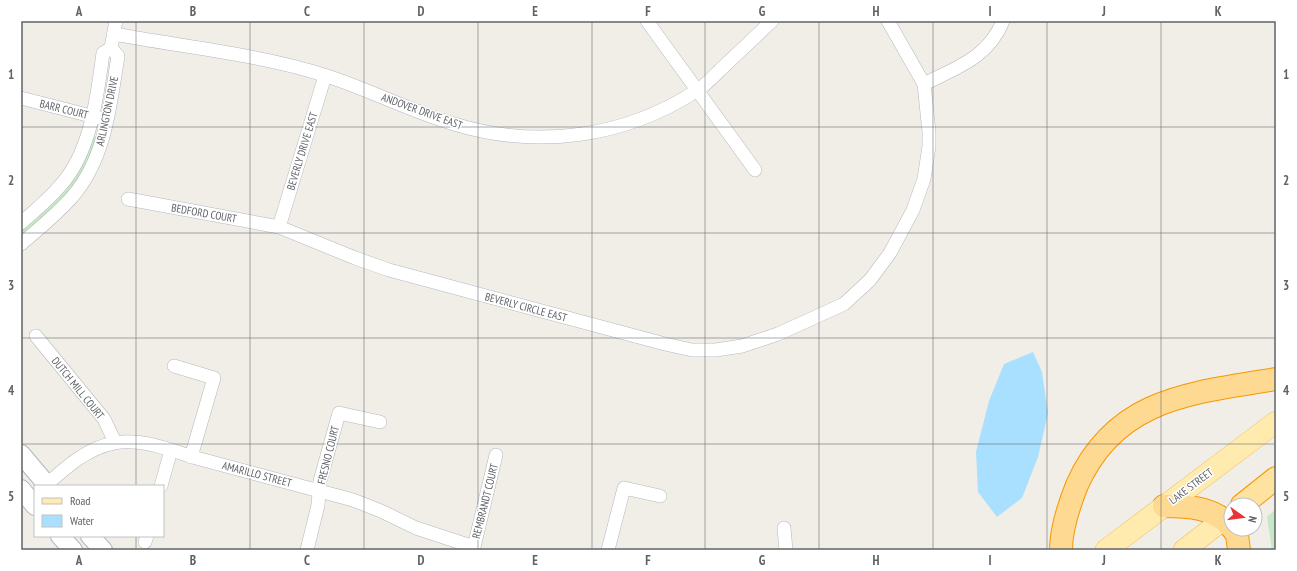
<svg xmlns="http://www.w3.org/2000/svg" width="1297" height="571" font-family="'PT Sans Narrow',sans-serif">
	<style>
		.green { fill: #c7e8c4 }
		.water { fill: #a9e0ff }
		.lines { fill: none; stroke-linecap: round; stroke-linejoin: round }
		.minor-casing { stroke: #b4b8bc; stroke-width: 14 }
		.secondary-casing { stroke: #b3b7bc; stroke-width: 20 }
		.primary-casing { stroke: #f2bd5f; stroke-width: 22 }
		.trunk-casing { stroke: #f89600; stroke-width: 24 }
		.motorway-casing { stroke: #f89600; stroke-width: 24 }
		.minor { stroke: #fff; stroke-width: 13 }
		.secondary { stroke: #fff; stroke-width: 18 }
		.primary { stroke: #ffebae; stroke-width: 21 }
		.trunk { stroke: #fee2a0; stroke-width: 22 }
		.motorway { stroke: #fdd992; stroke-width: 22 }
		.grid { fill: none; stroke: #5f6367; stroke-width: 1; stroke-opacity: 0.55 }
		.labels { text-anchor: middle; stroke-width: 3; stroke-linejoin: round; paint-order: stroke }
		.street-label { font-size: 11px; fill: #5f6367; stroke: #fff }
		.neatline { fill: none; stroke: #5f6367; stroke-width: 1.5 }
		.grid-label { font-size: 13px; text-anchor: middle; font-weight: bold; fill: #5f6367 }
	</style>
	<rect width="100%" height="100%" fill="#f1eee7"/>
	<!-- green -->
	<g class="green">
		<path d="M94,136L97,138C92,149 89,162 82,172C67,198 44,217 21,236V230L44,210Z"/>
		<polygon points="1276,509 1276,550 1272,550 1267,517"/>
	</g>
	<!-- water -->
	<polygon class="water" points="1033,352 1042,372 1048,413 1038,457 1022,498 997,517 978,492 976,452 989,401 1004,364"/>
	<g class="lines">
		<defs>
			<g id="minor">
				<polyline points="647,21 755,170"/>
				<path d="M114,34C184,47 258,54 327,76C370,90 410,111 454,124C536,149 624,138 696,91C705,86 713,77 720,70C737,54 755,37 772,21"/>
				<path d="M924,84C957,67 988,58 1003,21"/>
				<polyline points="21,98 99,118"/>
				<polyline points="128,199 279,227 355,258 389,270 665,344 692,350 716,350 742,346 778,334 844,304 870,280 890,253 913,210 924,179 929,146 929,132 924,84 888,21"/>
				<path d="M21,223C34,211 48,200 59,187C91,153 97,97 103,53L111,48"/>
				<polyline points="279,227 325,76"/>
				<path d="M21,244C39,229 57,214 73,196C106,157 110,105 118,56L111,48L116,21"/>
				<polyline points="36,336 104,419 115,442"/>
				<polyline points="174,366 214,378 191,457"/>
				<path d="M45,486C65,468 87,448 114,443C142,437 174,452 200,459C251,473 302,486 353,500L381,511L416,528L474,547L496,455"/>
				<polyline points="161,486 171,450"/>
				<polyline points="784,528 786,550"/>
				<polyline points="145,542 147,536"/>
				<polyline points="307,550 318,505 320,481 339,413 380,422"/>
				<polyline points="608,550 624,488 660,496"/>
			</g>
			<g id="secondary">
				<polyline points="21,454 48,486"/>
				<polyline points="21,489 35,506"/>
				<polyline points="60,536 73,550"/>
				<polyline points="90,536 103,550"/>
			</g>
			<g id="primary">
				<polyline points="1106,550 1276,422"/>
				<polyline points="1184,550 1224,519"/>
			</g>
			<polyline id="trunk" points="1242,505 1276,478"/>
			<g id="motorway">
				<path d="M1164,506C1187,506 1215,507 1231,527"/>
				<polyline points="1233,529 1237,535 1239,550"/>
				<path d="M1061,550C1061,528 1069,505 1077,485C1116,397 1193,393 1276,379"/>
			</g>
		</defs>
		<!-- minor casing -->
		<use href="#minor" class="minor-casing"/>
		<!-- secondary casing -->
		<use href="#secondary" class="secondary-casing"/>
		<!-- primary casing -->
		<use href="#primary" class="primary-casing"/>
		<!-- trunk casing -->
		<use href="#trunk" class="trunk-casing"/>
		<!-- motorway casing -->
		<use href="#motorway" class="motorway-casing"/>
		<!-- minor -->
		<use href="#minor" class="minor"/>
		<!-- secondary -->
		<use href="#secondary" class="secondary"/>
		<!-- primary -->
		<use href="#primary" class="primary"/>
		<!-- trunk -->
		<use href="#trunk" class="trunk"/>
		<!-- motorway -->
		<use href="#motorway" class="motorway"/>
	</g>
	<!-- grid -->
	<path class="grid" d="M136,21V486M250,21V550M364,21V550M478,21V550M592,21V550M705,21V550M819,21V550M933,21V550M1047,21V550M1161,21V550M21,127H1276M21,233H1276M21,338H1276M21,444H1276M136,536V550"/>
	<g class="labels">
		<!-- street labels -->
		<g class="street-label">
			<text transform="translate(64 109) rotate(14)" y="4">BARR COURT</text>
			<text transform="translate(107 111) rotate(-78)" y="4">ARLINGTON DRIVE</text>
			<text transform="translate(422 111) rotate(20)" y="4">ANDOVER DRIVE EAST</text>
			<text transform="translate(302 151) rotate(-73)" y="4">BEVERLY DRIVE EAST</text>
			<text transform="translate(204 213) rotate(10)" y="4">BEDFORD COURT</text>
			<text transform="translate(526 307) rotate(15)" y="4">BEVERLY CIRCLE EAST</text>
			<text transform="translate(78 388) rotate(51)" y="4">DUTCH MILL COURT</text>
			<text transform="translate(328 455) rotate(-76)" y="4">FRESNO COURT</text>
			<text transform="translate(257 474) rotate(15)" y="4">AMARILLO STREET</text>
			<text transform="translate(1191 486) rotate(-37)" y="4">LAKE STREET</text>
			<text transform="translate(485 501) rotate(-76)" y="4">REMBRANDT COURT</text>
		</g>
	</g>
	<!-- border -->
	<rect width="1297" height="571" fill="none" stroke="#ffffff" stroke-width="44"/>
	<!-- legend -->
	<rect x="34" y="485" width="130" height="52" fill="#ffffff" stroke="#bfc1c2"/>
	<rect x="42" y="498" width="20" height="6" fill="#ffebae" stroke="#bfc1c2"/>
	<text x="70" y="505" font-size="12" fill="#5f6367">Road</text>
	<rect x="42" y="515" width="20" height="12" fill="#a9e0ff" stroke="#bfc1c2"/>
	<text x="70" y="525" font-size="12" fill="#5f6367">Water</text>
	<!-- north arrow -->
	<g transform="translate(1243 517) rotate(104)"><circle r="19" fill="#ffffff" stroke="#bfc1c2"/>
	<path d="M0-3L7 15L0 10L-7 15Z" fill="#ea3434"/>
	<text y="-6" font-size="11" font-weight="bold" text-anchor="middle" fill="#5f6367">N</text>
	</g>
	<rect x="22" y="22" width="1253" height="527" class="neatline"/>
	<g class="grid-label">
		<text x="79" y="16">A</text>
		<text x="193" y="16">B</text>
		<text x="307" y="16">C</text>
		<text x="421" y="16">D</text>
		<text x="535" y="16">E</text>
		<text x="648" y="16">F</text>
		<text x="762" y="16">G</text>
		<text x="876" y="16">H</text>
		<text x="990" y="16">I</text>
		<text x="1104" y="16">J</text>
		<text x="1218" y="16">K</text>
		<text x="11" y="79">1</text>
		<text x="1286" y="79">1</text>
		<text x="11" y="185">2</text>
		<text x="1286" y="185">2</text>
		<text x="11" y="290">3</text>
		<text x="1286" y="290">3</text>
		<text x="11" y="395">4</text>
		<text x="1286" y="395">4</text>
		<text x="11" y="501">5</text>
		<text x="1286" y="501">5</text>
		<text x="79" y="565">A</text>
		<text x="193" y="565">B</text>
		<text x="307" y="565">C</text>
		<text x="421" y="565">D</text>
		<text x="535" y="565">E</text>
		<text x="648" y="565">F</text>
		<text x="762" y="565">G</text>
		<text x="876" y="565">H</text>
		<text x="990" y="565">I</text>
		<text x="1104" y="565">J</text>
		<text x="1218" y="565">K</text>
	</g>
</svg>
